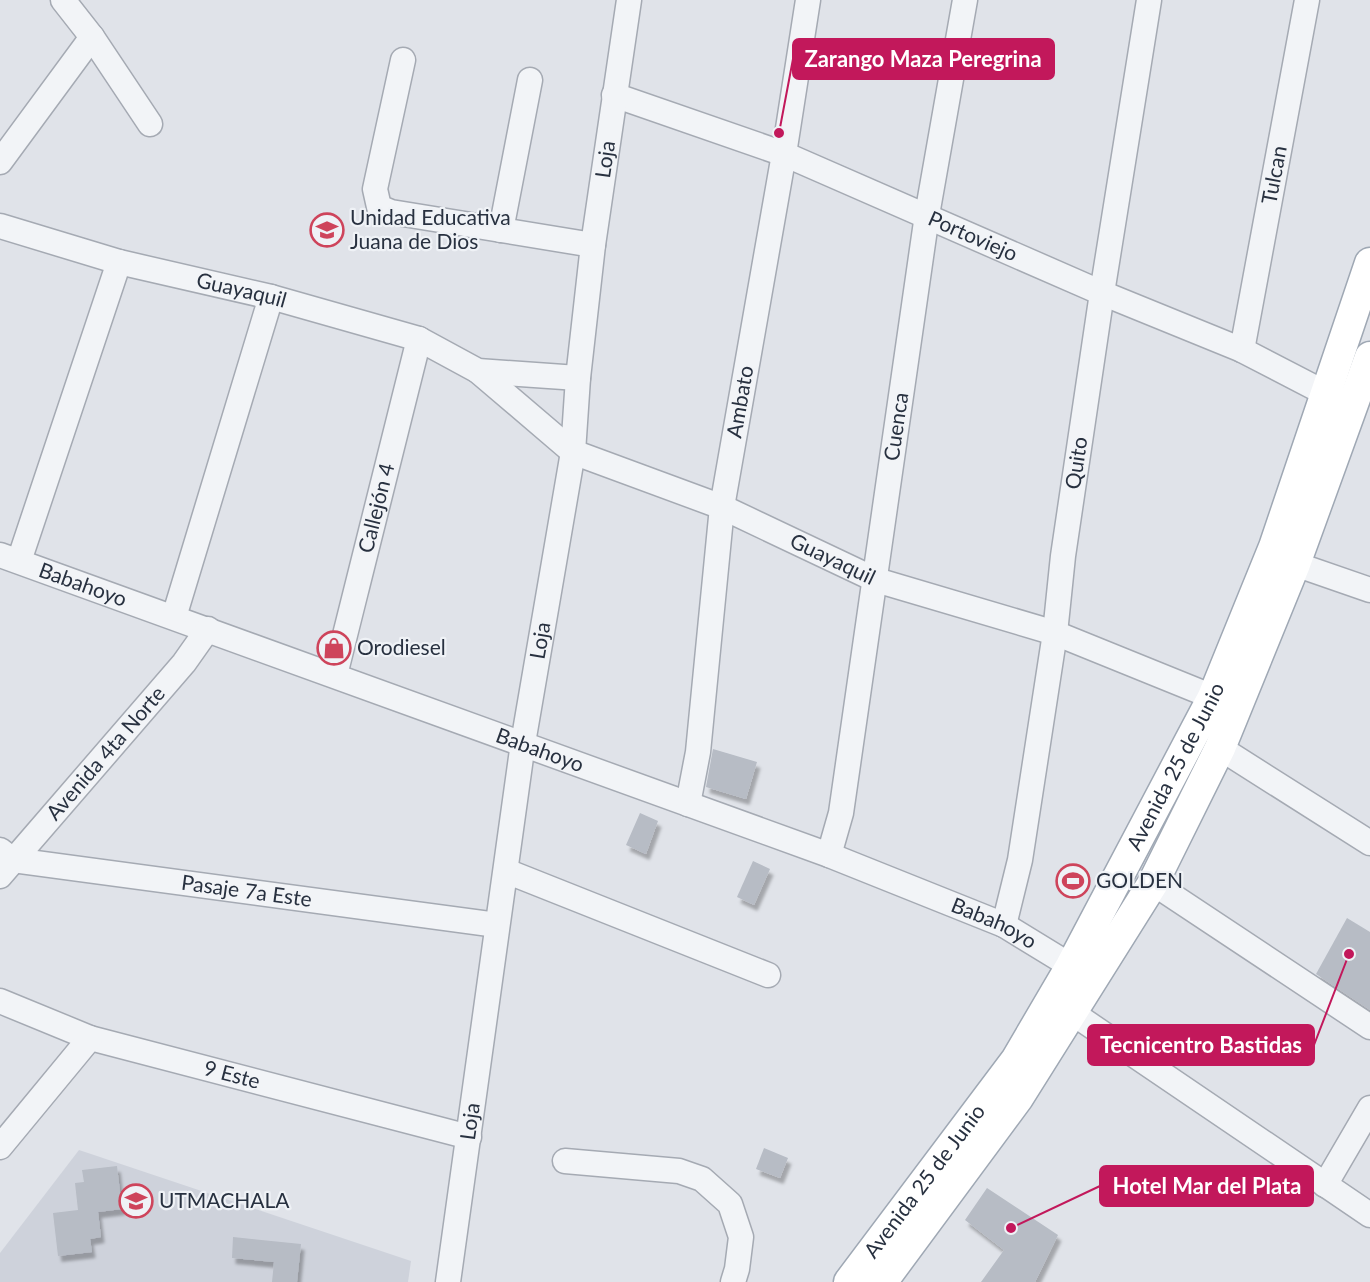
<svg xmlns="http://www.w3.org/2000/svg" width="1370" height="1282" font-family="Lato,sans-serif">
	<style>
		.built { fill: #ced2db }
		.building { fill: #b7bcc5; filter: url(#shadow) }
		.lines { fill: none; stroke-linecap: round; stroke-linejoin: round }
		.minor-casing { stroke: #a5aab3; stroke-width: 27 }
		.major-casing { stroke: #9fa8b4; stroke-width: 33 }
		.minor { stroke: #f2f4f7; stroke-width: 24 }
		.major { stroke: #fff; stroke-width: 30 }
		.labels { text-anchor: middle; stroke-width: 4.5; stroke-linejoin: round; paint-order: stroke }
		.street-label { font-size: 21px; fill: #283140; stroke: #eff2f6 }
		.poi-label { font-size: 21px; fill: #283140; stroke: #eff2f6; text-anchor: start }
		.leader { fill: none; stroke: #c2185b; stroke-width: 2 }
		.callout-dot { fill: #c2185b; stroke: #eff2f6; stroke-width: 2 }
		.callout { fill: #c2185b; stroke: #c2185b; stroke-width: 2 }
		.callout-label { font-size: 22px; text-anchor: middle; font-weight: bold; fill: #fff }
	</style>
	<defs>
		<filter id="shadow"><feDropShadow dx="3.5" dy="6" stdDeviation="1.5" flood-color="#0004"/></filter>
	</defs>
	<rect width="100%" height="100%" fill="#e0e3e9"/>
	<!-- built -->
	<polygon class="built" points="79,1150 411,1261 408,1282 0,1282 0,1253"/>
	<!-- building -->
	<g class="building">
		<polygon points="713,749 757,762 746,799 706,787"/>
		<polygon points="640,813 658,821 646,854 626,845"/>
		<polygon points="753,861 770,869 754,905 737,897"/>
		<polygon points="1347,918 1370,932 1370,1010 1316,974"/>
		<polygon points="764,1148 788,1158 780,1178 756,1169"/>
		<polygon points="117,1166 122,1209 98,1212 101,1237 90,1239 92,1252 58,1256 53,1213 78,1210 75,1183 84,1182 82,1170"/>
		<polygon points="987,1188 1058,1235 1035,1282 981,1282 1004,1250 965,1220"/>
		<polygon points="233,1237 301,1244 297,1282 272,1282 274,1262 232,1258"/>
	</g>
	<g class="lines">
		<defs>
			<g id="minor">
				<polyline points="63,0 92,37 150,124"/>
				<polyline points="403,60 375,189 379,207 391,212 593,245"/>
				<path id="s1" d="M614,95L784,154L1102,293L1242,350L1325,393"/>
				<polyline points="0,162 92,37"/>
				<path id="s2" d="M0,226L119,262L271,297L419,339L478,371L578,378"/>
				<polyline points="501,230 530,80"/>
				<path id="s3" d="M1242,350L1307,0"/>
				<path id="s4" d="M478,371L573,452L722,507L876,580L1055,633L1213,697"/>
				<path id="s5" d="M0,555L829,855L1004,925L1071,966"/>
				<polyline points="19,561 119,262"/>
				<polyline points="1295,564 1370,590"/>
				<polyline points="174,617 271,297"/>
				<path id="s6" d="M335,675L419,339"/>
				<polyline points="1220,748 1370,843"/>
				<path id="s7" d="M688,804L698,752L722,507L784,154L808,0"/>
				<path id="s8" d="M0,850L13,860L497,925"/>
				<path id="s9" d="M829,855L841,813L927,215L965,0"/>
				<polyline points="506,871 768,975"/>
				<path id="s10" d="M0,876L184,663L208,629"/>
				<polyline points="1153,883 1370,1027"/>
				<path id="s11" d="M1004,925L1020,860L1055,633L1063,556L1102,293L1149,0"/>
				<path id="s12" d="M0,1001L90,1038L469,1137"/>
				<polyline points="1071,1012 1370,1215"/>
				<polyline points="0,1147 90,1038"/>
				<polyline points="565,1161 679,1171 702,1179 730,1204 741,1237 737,1269 733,1282"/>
				<polyline points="1325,1185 1370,1108"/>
				<path id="s13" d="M448,1282L523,743L573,452L578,378L593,245L629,0"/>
			</g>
			<g id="major">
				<path id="s14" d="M849,1282L1016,1060L1071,966L1213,697L1274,547L1370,263"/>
				<polyline points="882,1282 1018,1098 1153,883 1220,748 1295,564 1370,357"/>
			</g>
		</defs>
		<!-- minor casing -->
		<use href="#minor" class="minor-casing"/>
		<!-- major casing -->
		<use href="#major" class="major-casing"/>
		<!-- minor -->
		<use href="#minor" class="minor"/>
		<!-- major -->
		<use href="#major" class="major"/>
	</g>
	<!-- icons -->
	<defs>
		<symbol id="school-ring" viewBox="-11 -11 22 22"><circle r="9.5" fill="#eff2f6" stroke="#ce445b" stroke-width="1.5"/><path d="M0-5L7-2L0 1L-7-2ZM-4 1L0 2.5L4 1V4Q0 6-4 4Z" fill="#ce445b"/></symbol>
		<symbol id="shop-ring" viewBox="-11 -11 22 22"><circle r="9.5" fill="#eff2f6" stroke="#ce445b" stroke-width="1.5"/><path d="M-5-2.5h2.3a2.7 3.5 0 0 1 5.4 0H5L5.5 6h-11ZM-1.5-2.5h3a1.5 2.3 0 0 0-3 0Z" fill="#ce445b"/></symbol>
		<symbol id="stadium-ring" viewBox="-11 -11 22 22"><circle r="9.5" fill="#eff2f6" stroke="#ce445b" stroke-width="1.5"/><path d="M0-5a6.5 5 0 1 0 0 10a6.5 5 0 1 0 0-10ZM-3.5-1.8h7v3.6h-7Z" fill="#ce445b"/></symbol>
		<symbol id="university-ring" viewBox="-11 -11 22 22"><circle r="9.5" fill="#eff2f6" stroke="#ce445b" stroke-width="1.5"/><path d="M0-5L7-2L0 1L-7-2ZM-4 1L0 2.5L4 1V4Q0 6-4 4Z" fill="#ce445b"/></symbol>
	</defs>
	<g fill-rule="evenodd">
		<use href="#school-ring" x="308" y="211" width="38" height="38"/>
		<use href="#shop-ring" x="315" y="629" width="38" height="38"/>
		<use href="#stadium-ring" x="1054" y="862" width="38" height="38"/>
		<use href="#university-ring" x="117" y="1182" width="38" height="38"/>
	</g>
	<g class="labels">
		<!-- street labels -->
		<g class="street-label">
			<text dy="7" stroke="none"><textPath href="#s13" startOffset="1134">Loja</textPath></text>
			<text dy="7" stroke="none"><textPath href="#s3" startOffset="178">Tulcan</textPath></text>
			<text dy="7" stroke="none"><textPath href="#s1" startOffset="386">Portoviejo</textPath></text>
			<text dy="7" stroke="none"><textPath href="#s2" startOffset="250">Guayaquil</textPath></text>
			<text dy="7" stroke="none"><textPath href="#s7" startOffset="406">Ambato</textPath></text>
			<text dy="7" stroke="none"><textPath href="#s9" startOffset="434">Cuenca</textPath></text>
			<text dy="7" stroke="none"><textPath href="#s11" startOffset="468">Quito</textPath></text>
			<text dy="7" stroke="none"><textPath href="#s6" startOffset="172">Callejón 4</textPath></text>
			<text dy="7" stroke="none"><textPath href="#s4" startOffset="406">Guayaquil</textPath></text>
			<text dy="7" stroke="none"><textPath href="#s5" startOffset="88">Babahoyo</textPath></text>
			<text dy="7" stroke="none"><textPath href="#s13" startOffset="648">Loja</textPath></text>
			<text dy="7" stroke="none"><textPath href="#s5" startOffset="574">Babahoyo</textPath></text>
			<text dy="7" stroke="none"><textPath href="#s10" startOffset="162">Avenida 4ta Norte</textPath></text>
			<text dy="7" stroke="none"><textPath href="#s14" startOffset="612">Avenida 25 de Junio</textPath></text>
			<text dy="7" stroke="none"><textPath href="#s8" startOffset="252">Pasaje 7a Este</textPath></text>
			<text dy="7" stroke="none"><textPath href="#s5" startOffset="1060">Babahoyo</textPath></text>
			<text dy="7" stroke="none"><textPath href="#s12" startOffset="244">9 Este</textPath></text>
			<text dy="7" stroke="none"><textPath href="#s13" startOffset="162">Loja</textPath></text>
			<text dy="7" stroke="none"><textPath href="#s14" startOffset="126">Avenida 25 de Junio</textPath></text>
		</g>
		<!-- poi labels -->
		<g class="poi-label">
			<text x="350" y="225">Unidad Educativa<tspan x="350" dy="24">Juana de Dios</tspan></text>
			<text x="357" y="655">Orodiesel</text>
			<text x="1096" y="888">GOLDEN</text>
			<text x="159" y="1208">UTMACHALA</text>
		</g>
	</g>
	<!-- callouts -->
	<path class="leader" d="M779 133L793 59M1349 954L1314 1045M1011 1228L1100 1186"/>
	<g class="callout-dot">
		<circle cx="779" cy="133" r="6"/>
		<circle cx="1349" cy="954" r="6"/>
		<circle cx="1011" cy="1228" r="6"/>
	</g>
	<g class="callout">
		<rect x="793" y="39" width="261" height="40" rx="6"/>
		<rect x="1088" y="1025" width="226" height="40" rx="6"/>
		<rect x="1100" y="1166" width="213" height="40" rx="6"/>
	</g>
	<g class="callout-label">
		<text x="923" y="67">Zarango Maza Peregrina</text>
		<text x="1201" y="1053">Tecnicentro Bastidas</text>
		<text x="1207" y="1194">Hotel Mar del Plata</text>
	</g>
</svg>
